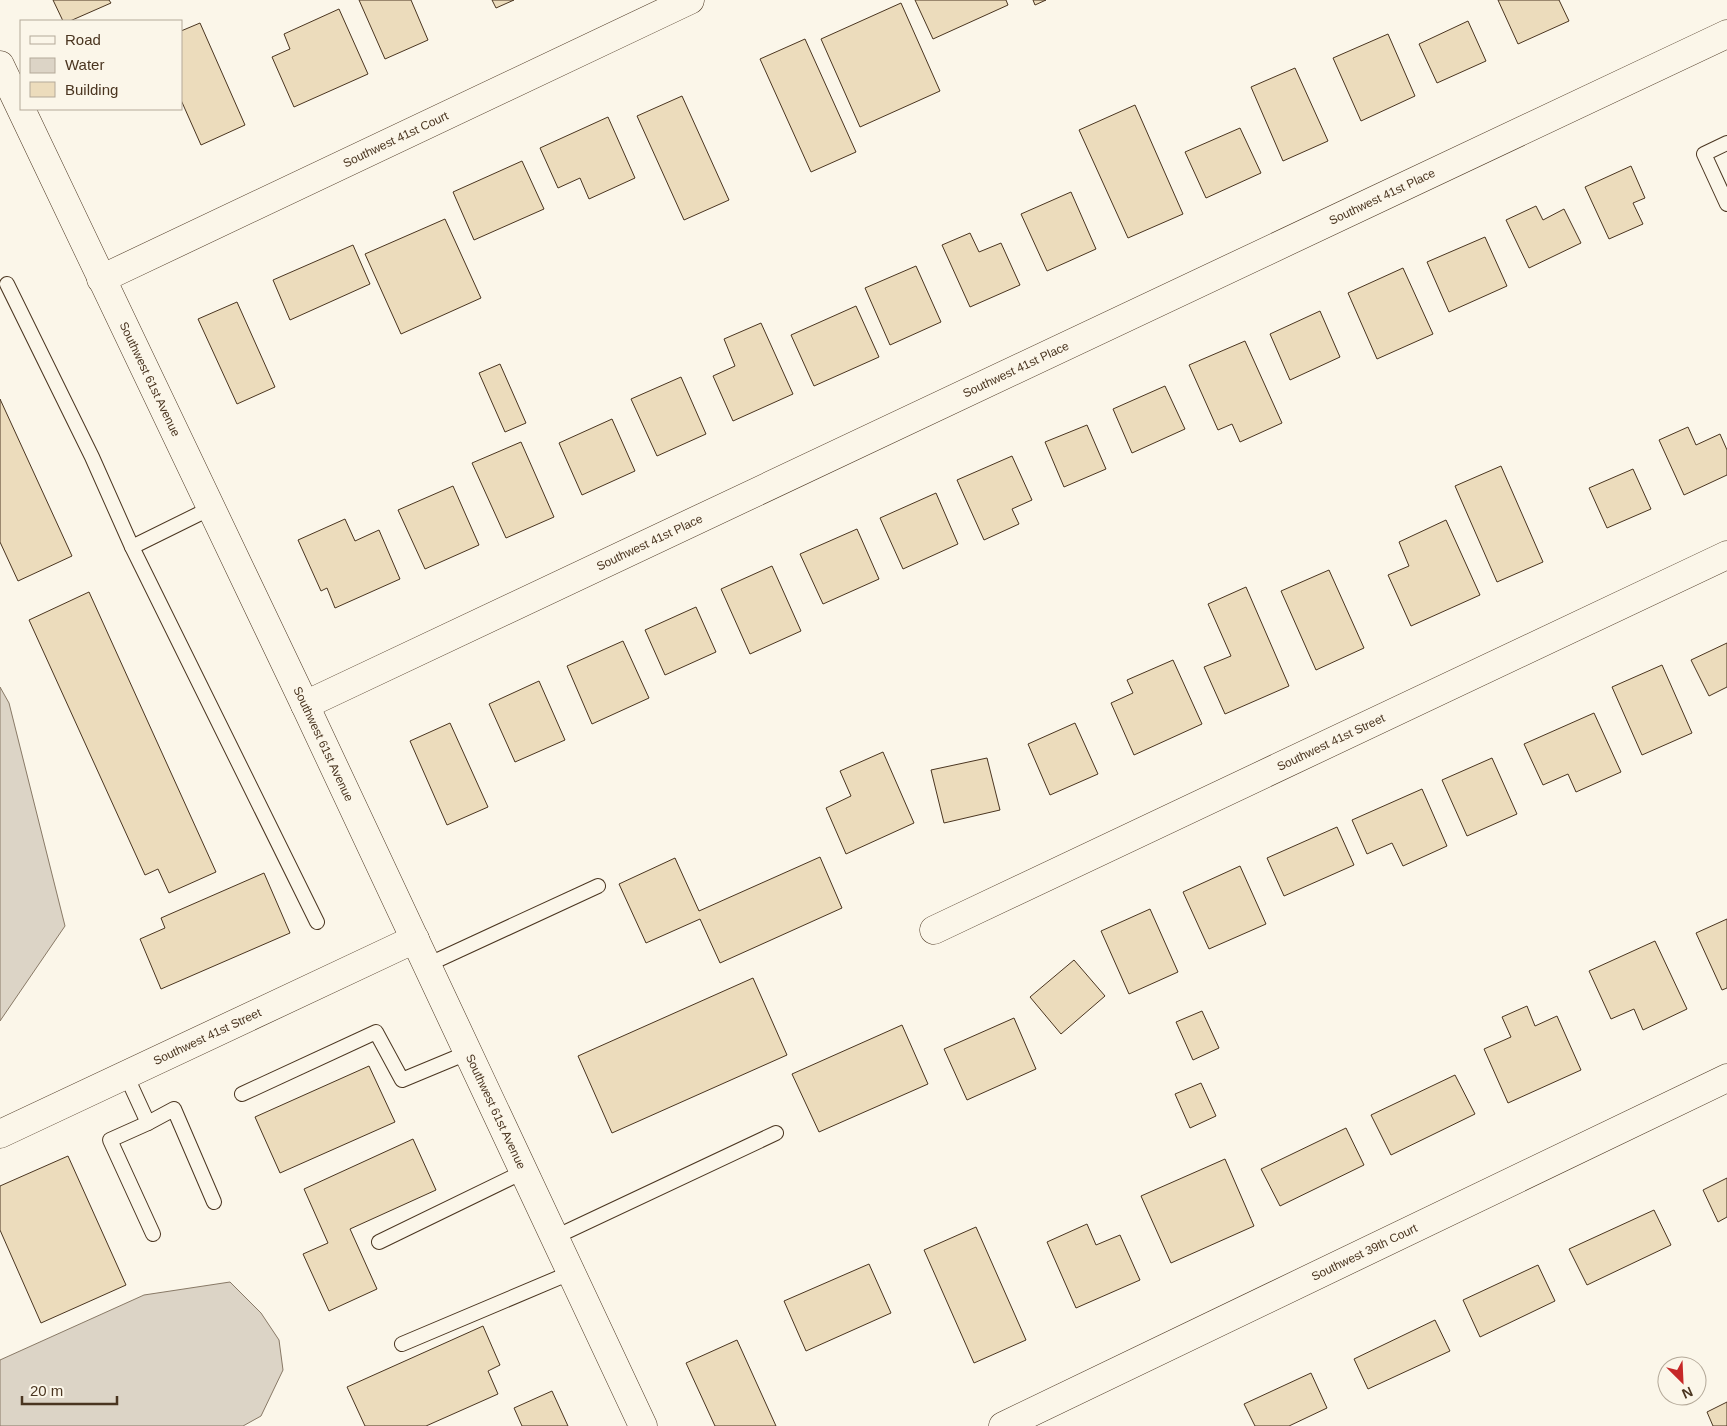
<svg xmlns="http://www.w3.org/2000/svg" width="1727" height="1426" font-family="Helvetica,sans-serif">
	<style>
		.water { fill: #dcd4c6; stroke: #887966 }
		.building { fill: #ecdcbc; stroke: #4a3520 }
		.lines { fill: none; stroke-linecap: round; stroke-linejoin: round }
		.service-casing { stroke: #4a3520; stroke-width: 16 }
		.minor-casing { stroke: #4a3520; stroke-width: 29 }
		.service { stroke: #fbf6e9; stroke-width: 14 }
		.minor { stroke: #fbf6e9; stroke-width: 28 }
		.labels { text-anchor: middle; stroke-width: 4; stroke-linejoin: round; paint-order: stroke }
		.street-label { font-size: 12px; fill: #4a3520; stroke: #fbf6e9 }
	</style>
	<rect width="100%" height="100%" fill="#fbf6e9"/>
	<!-- water -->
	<g class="water">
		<polygon points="0,687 9,703 65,926 0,1021"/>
		<polygon points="230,1282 261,1313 279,1340 283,1370 261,1416 243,1426 0,1426 0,1360 144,1295"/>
	</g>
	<!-- building -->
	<g class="building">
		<polygon points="53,0 109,0 111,3 70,21 63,21"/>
		<polygon points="359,0 411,0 428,40 385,59"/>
		<polygon points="492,0 514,0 496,8"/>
		<polygon points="915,0 1006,0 1008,5 933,39"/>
		<polygon points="1033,0 1046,0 1035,5"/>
		<polygon points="1498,0 1559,0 1569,21 1518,44"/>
		<polygon points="901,3 940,91 860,127 821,39"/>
		<polygon points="339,9 368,74 294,107 272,57 290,49 284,34"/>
		<polygon points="1468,21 1486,61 1437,83 1419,44"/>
		<polygon points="200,23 245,125 201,145 181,100 181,31"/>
		<polygon points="1388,34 1415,96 1361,121 1333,58"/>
		<polygon points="805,39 856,152 811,172 760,59"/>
		<polygon points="1295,68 1328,141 1283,161 1251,87"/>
		<polygon points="682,96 729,200 684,220 637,116"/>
		<polygon points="1135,105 1183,214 1128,238 1079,130"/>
		<polygon points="608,117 635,178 589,199 580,178 558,188 540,148"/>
		<polygon points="1240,128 1261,173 1206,198 1185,152"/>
		<polygon points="522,161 544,209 474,240 453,192"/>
		<polygon points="1631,166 1645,198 1633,203 1643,224 1609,239 1585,187"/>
		<polygon points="1071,192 1096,249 1047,271 1021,214"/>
		<polygon points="1536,206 1543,220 1564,209 1581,243 1529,268 1506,220"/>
		<polygon points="445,219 481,298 401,334 365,254"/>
		<polygon points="970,233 979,252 1001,243 1020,285 970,307 942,245"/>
		<polygon points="1485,237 1507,286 1449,312 1427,262"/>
		<polygon points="353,245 370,284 290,320 273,280"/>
		<polygon points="916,266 941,322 890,345 865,288"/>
		<polygon points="1403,268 1433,334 1377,359 1348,293"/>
		<polygon points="237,302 275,387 237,404 198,319"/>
		<polygon points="856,306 879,357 814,386 791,335"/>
		<polygon points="1320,311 1340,357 1290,380 1270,334"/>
		<polygon points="761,323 793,394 733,421 713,376 735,366 724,339"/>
		<polygon points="1245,341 1282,423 1240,442 1232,424 1218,430 1189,365"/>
		<polygon points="500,364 526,423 505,432 479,373"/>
		<polygon points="681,377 706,434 657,456 631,399"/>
		<polygon points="1165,386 1185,429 1132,453 1113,409"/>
		<polygon points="0,399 72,556 18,581 0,542"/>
		<polygon points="612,419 635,471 582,495 559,443"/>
		<polygon points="1087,425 1106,469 1064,487 1045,442"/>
		<polygon points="1688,427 1696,445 1720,434 1727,450 1727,475 1684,495 1659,440"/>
		<polygon points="521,442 554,517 506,538 472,463"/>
		<polygon points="1012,456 1032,500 1012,509 1019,524 984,540 957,480"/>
		<polygon points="1501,466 1543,562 1497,582 1455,486"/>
		<polygon points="1633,469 1651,509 1607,528 1589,488"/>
		<polygon points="453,486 479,545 425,569 398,510"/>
		<polygon points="936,493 958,544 903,569 880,518"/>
		<polygon points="345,519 355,541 379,530 400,579 335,608 327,588 321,591 298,540"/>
		<polygon points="1446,520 1480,595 1411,626 1388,575 1409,566 1399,542"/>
		<polygon points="857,529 879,579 823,604 800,554"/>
		<polygon points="772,566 801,631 750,654 721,589"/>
		<polygon points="1329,570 1364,648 1316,670 1281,591"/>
		<polygon points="1246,587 1289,686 1225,714 1204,667 1231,656 1208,604"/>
		<polygon points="89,592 216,872 169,893 158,869 145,875 29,620"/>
		<polygon points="696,607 716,652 665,675 645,630"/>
		<polygon points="623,641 649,698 592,724 567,666"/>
		<polygon points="1727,643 1727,687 1709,696 1691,660"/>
		<polygon points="1173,660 1202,724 1134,755 1111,703 1133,693 1127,680"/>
		<polygon points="1662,665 1692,733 1642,755 1612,687"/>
		<polygon points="539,681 565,740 515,762 489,704"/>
		<polygon points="1594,713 1621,772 1576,792 1568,774 1543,785 1524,744"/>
		<polygon points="450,723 488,807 447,825 410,741"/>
		<polygon points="1075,723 1098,774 1050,795 1028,744"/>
		<polygon points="883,752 914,823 846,854 826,808 851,796 840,771"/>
		<polygon points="987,758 1000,810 944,823 931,770"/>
		<polygon points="1492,758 1517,814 1467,836 1442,780"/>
		<polygon points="1422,789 1447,846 1403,866 1392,843 1367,854 1352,820"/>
		<polygon points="1337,827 1354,865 1284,896 1267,858"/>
		<polygon points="820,857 842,908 720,963 700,919 646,943 619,884 675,858 699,911"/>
		<polygon points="1240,866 1266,924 1209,949 1183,892"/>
		<polygon points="264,873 290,933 161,989 140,939 165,928 161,918"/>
		<polygon points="1150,909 1178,972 1129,994 1101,931"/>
		<polygon points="1727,919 1727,988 1722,990 1696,933"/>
		<polygon points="1655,941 1687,1009 1643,1030 1634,1009 1611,1019 1589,971"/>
		<polygon points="1074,960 1105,996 1061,1034 1030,997"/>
		<polygon points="753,978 787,1055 612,1133 578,1056"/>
		<polygon points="1527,1006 1535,1026 1557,1016 1581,1070 1508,1103 1484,1049 1511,1037 1502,1017"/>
		<polygon points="1202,1011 1219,1048 1193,1060 1176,1022"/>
		<polygon points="1014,1018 1036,1069 967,1100 944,1049"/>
		<polygon points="902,1025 928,1084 819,1132 792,1074"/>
		<polygon points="369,1066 395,1122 280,1173 255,1117"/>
		<polygon points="1455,1075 1475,1114 1391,1155 1371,1115"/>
		<polygon points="1201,1083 1216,1116 1190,1128 1175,1094"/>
		<polygon points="1346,1128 1364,1165 1280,1206 1261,1169"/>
		<polygon points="413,1139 436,1190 350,1229 377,1289 329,1311 303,1254 328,1243 304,1189"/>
		<polygon points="68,1156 126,1285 41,1323 0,1230 0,1186"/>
		<polygon points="1225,1159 1254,1226 1171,1263 1141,1196"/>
		<polygon points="1727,1178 1727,1217 1718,1222 1703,1190"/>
		<polygon points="1654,1210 1671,1245 1587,1285 1569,1249"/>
		<polygon points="1087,1224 1096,1245 1120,1235 1140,1280 1076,1308 1047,1242"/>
		<polygon points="976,1227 1026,1340 974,1363 924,1250"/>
		<polygon points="869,1264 891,1313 806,1351 784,1301"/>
		<polygon points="1538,1265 1555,1301 1480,1337 1463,1300"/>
		<polygon points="1435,1320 1450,1351 1368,1389 1354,1359"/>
		<polygon points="483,1326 500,1365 488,1371 498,1394 426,1426 365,1426 347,1387"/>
		<polygon points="737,1340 776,1426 715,1426 686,1363"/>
		<polygon points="1311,1373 1327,1408 1289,1426 1255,1426 1244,1404"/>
		<polygon points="552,1391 568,1426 522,1426 514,1408"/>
		<polygon points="1727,1402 1727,1426 1713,1426 1707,1412"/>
	</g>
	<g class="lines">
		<defs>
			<g id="service">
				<polyline points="1727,143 1704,154 1727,204"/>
				<polyline points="7,284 92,457 132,547"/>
				<polyline points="211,508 132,547 317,922"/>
				<polyline points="427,965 598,886"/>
				<polyline points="126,1075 148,1123 174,1109 214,1202"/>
				<polyline points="242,1094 376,1032 402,1080 467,1053"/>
				<polyline points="148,1123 110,1140 153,1234"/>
				<polyline points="553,1238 776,1133"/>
				<polyline points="379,1242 523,1172"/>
				<polyline points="402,1344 570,1273"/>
			</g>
			<g id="minor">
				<path id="s1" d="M0,65L305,705L643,1426"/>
				<path id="s2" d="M101,279L690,0"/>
				<path id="s3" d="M305,705L1727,34"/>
				<path id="s4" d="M934,930L1727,555"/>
				<path id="s5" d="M0,1134L415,939"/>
				<path id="s6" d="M1003,1426L1727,1078"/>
			</g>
		</defs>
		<!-- service casing -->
		<use href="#service" class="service-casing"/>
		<!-- minor casing -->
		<use href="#minor" class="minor-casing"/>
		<!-- service -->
		<use href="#service" class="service"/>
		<!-- minor -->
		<use href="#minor" class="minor"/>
	</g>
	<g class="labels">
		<!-- street labels -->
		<g class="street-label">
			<text dy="4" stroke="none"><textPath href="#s2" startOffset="326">Southwest 41st Court</textPath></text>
			<text dy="4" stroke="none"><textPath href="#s3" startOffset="1191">Southwest 41st Place</textPath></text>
			<text dy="4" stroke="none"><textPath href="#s3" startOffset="786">Southwest 41st Place</textPath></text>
			<text dy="4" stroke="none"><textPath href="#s1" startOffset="348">Southwest 61st Avenue</textPath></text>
			<text dy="4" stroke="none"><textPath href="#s3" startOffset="381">Southwest 41st Place</textPath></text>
			<text dy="4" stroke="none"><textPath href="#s4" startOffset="439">Southwest 41st Street</textPath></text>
			<text dy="4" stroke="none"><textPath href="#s1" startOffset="752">Southwest 61st Avenue</textPath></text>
			<text dy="4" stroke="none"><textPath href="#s5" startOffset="229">Southwest 41st Street</textPath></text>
			<text dy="4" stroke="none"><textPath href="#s1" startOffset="1158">Southwest 61st Avenue</textPath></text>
			<text dy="4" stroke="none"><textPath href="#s6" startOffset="401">Southwest 39th Court</textPath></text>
		</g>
	</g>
	<!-- legend -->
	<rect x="20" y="20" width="162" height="90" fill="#fbf6e9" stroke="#b4a999"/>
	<rect x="30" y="36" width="25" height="8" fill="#fbf6e9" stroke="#b4a999"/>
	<text x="65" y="45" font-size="15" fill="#4a3520">Road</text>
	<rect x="30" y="58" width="25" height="15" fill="#dcd4c6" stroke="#b4a999"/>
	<text x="65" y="70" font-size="15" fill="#4a3520">Water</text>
	<rect x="30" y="82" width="25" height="15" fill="#ecdcbc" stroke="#b4a999"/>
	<text x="65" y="95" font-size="15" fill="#4a3520">Building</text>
	<!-- north arrow -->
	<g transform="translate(1682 1381) rotate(156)"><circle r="24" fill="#fbf6e9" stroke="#b4a999"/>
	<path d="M0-4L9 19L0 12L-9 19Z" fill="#c62828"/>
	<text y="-8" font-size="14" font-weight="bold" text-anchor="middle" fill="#4a3520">N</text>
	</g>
	<!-- scale -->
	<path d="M22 1396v8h95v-8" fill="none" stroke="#4a3520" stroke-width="2.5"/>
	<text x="30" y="1396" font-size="15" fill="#4a3520" stroke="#fbf6e9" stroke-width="4" paint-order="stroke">20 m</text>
</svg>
